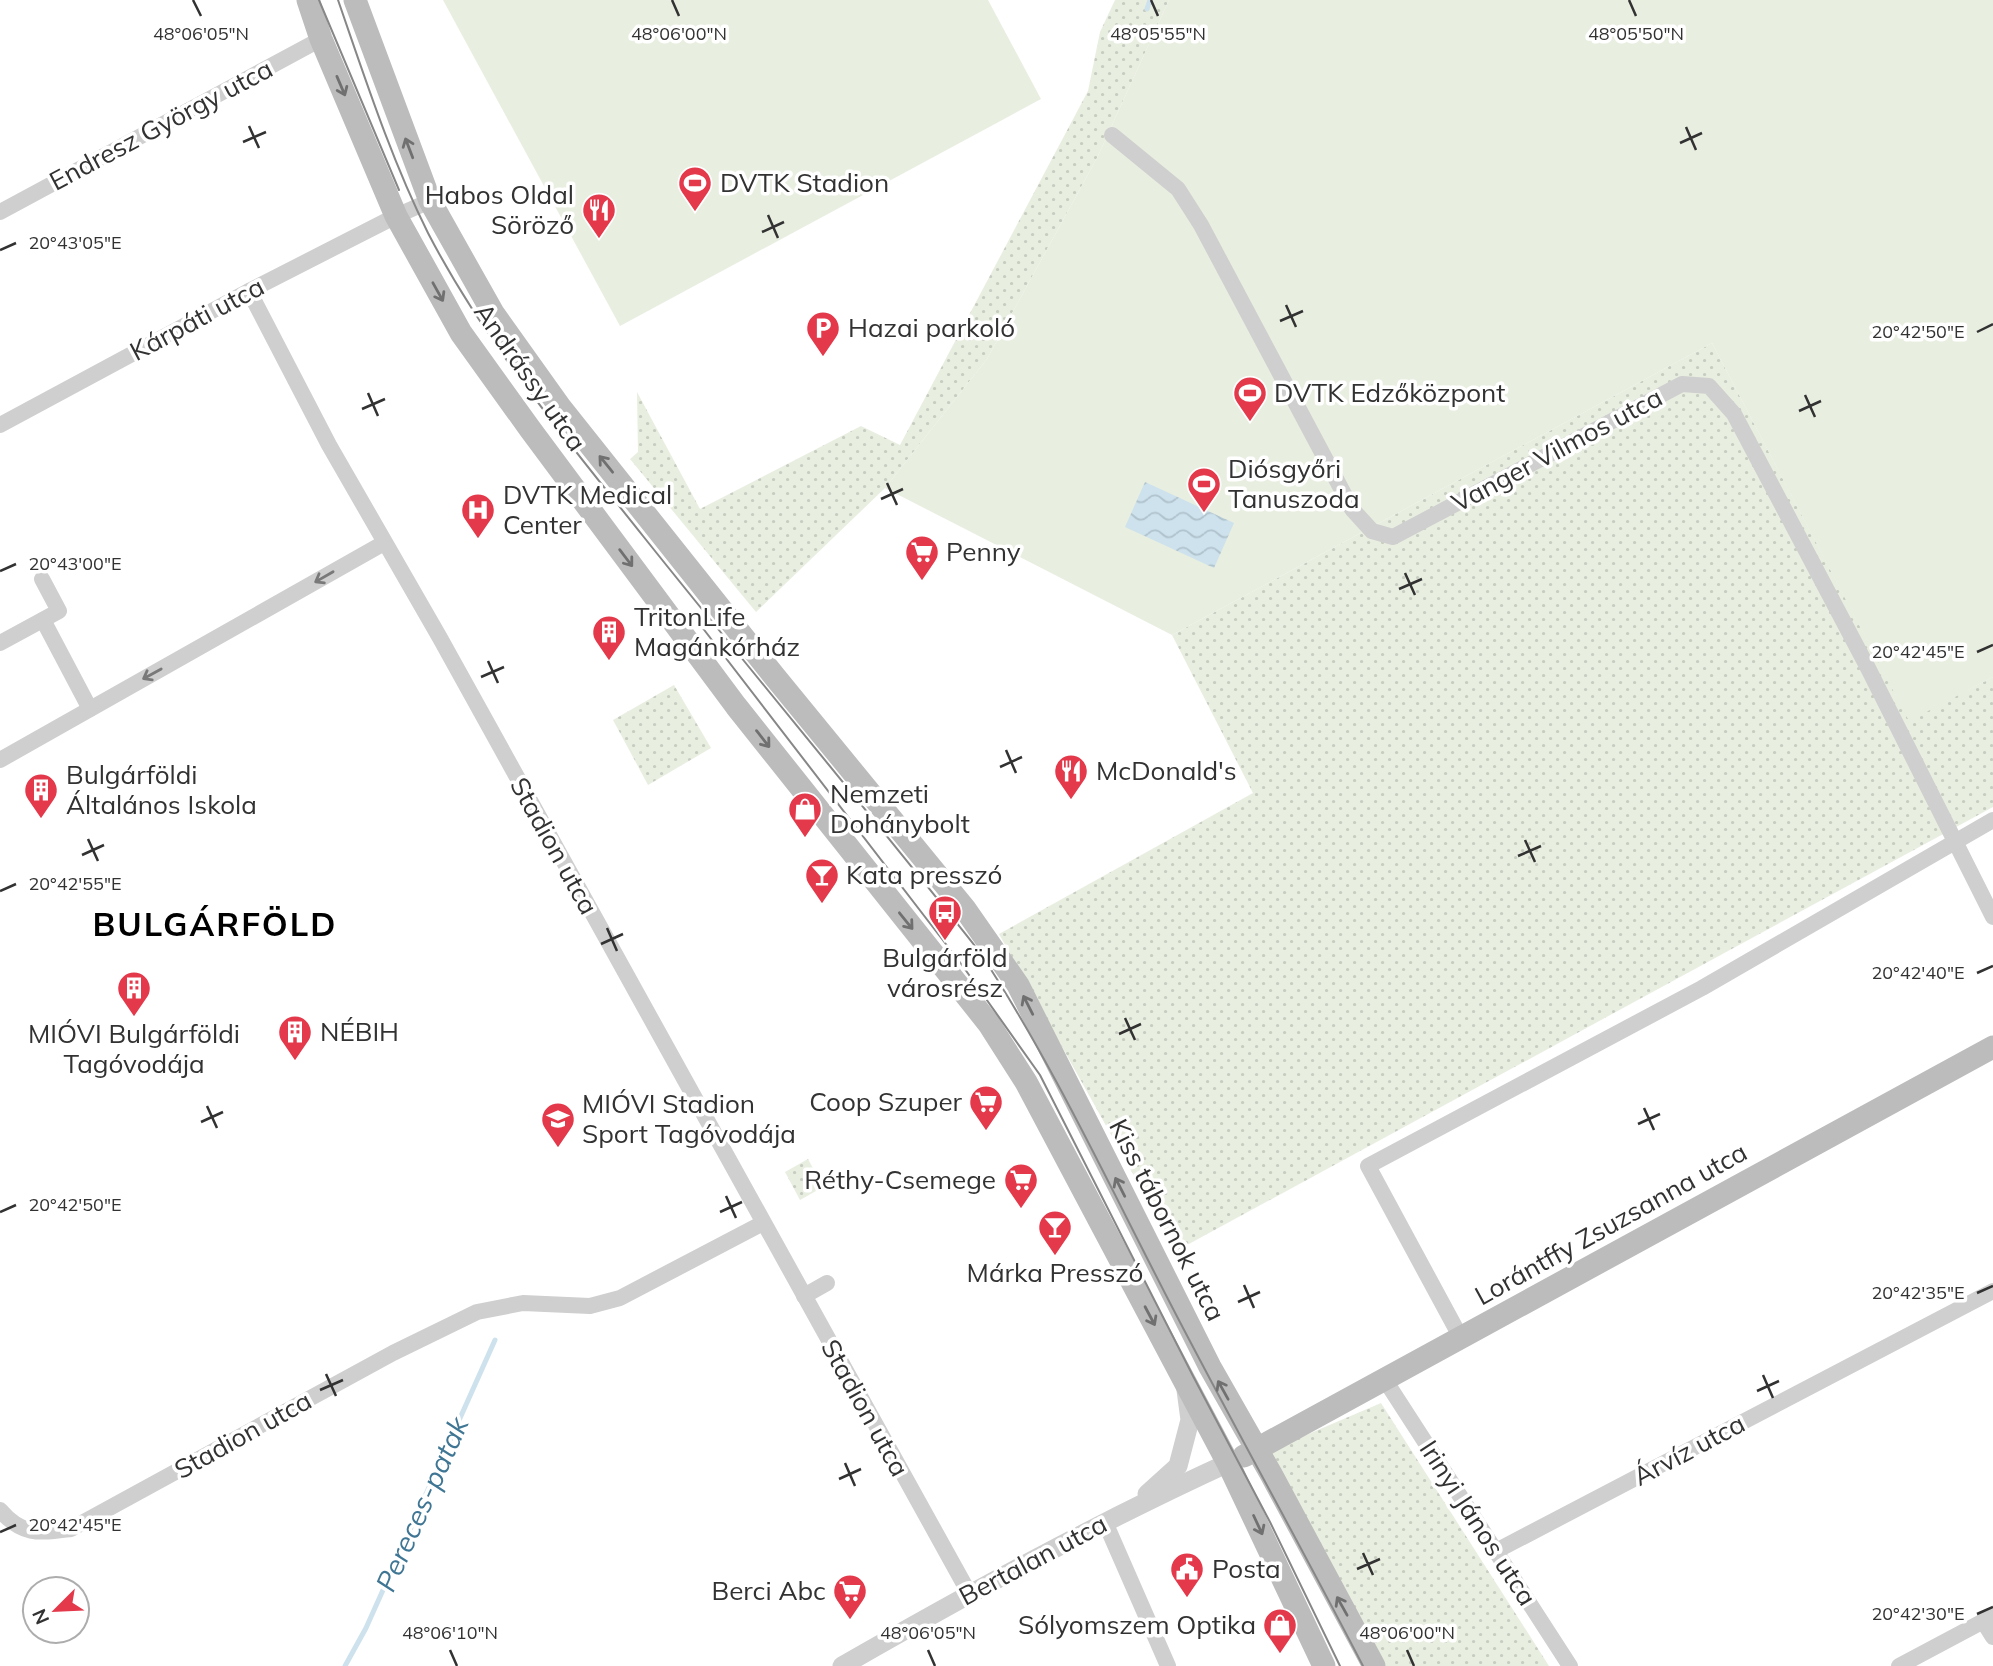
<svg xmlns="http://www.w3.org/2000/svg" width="1993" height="1666" font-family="Mulish,sans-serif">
<defs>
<pattern id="grass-dots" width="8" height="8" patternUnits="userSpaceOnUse" patternTransform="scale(1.75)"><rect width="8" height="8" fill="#e8eee0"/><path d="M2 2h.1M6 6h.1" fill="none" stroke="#c7cdc1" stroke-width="1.8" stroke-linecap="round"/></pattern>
<pattern id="water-waves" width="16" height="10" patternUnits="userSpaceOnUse" patternTransform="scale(1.75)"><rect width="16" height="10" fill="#cde2ed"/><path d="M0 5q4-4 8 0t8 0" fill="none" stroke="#b0c2cc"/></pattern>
</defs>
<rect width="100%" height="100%" fill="#fff"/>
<g fill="url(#grass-dots)">
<polygon points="1115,0 1169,0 1097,158 987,359 885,488 756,612 630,459 638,452 637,392 700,509 861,426 900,445 1088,91 1100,32"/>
<polygon points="1712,343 1909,720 1993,677 1993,807 1176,1251 999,934 1253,793 1172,635"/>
<polygon points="674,685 711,748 648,785 613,720"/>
<polygon points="808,1159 823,1187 800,1200 785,1172"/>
<polygon points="1381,1403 1549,1666 1380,1666 1269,1451"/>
</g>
<g fill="#e8eee0">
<polygon points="443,0 988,0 1041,99 620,326"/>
<polygon points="1169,0 1993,0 1993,677 1909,721 1712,343 1172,635 885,488 987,359 1097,158"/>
</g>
<polygon fill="url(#water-waves)" points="1145,482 1234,523 1214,568 1125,527"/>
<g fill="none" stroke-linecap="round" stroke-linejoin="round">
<g stroke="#cde2ed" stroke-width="5">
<polyline points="1147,9 1150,0"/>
<polyline points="345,1666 366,1628 495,1340"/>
</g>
<g stroke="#cfcfcf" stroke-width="16">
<polyline points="1112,135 1178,189 1201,225 1352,509 1372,531 1393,537 1682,384 1709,386 1734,414 1868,668 1993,917"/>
<polyline points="0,212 321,39"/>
<polyline points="249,291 329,445 440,638 969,1593"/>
<polyline points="0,425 249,291 396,216 430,201"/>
<polyline points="43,620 90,709"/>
<polyline points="0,643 59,611 42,579"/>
<polyline points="0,760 384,543"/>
<polyline points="804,1296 827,1283"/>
<polyline points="1461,1338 1368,1166 1702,988 1993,820"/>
<polyline points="1385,1380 1570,1666"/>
<path d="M 0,1510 C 22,1536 39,1533 71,1529 L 393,1353 L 477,1312 L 523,1303 L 590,1306 L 620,1298 L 763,1223"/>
<polyline points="1105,1522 1168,1666"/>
<polyline points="1496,1551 1993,1291"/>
<polyline points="1983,1621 1993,1637"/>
<polyline points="1899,1666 1993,1616"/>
</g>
<g stroke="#cfcfcf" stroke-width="19">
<polyline points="1147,1494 1178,1466 1190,1420 1186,1390"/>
<path d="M 842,1666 C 968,1594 1095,1524 1228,1463"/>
</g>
<g stroke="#bcbcbc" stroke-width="23">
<polyline points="308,0 321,39 396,216 461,333 530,429 736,706 989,1024 1026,1082 1228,1463 1324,1666"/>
<polyline points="355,0 430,201 493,313 560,407 775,677 965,909 1018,985 1210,1367 1271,1474 1374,1666"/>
<polyline points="1244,1456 1993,1047"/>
</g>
<g stroke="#878787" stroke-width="2">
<polyline points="319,0 399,190"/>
<path d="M 338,0 C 365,78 391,159 428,233 C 485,343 566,439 643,536 C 754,675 869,812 979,951 C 1052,1062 1108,1183 1169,1301 C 1232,1423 1300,1544 1363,1666"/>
<polyline points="695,618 962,965 1040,1075 1193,1376 1270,1522 1340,1666"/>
</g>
</g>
<defs><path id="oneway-shaft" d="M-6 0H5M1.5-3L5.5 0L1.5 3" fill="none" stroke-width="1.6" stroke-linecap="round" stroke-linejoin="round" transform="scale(1.75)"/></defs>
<g stroke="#707070">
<use href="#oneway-shaft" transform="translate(341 86) rotate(67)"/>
<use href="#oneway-shaft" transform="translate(409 148) rotate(-111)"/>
<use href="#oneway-shaft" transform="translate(438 292) rotate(61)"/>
<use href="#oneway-shaft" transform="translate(606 464) rotate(-129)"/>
<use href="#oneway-shaft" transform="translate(626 558) rotate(53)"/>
<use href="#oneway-shaft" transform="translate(763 739) rotate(52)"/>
<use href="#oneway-shaft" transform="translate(906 921) rotate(51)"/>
<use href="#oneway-shaft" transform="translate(1028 1005) rotate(-117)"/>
<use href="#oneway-shaft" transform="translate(1120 1187) rotate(-117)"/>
<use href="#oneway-shaft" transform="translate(1150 1316) rotate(62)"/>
<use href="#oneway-shaft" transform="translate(1223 1390) rotate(-119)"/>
<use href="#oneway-shaft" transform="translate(1258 1525) rotate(65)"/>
<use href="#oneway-shaft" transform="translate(1342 1606) rotate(-119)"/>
</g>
<g stroke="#797979">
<use href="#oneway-shaft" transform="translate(324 577) rotate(150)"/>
<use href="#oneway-shaft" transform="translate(152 674) rotate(151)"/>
</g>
<path fill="none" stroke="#323232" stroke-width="2.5" d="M 193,0 L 201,16M 672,0 L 679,16M 1151,0 L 1158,16M 1629,0 L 1636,16M 249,126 L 259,148M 1686,127 L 1696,150M 243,142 L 266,132M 1680,143 L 1702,133M 768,215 L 778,238M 762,232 L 784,222M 0,250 L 16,243M 1286,305 L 1296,327M 1280,321 L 1303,311M 1977,332 L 1993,324M 368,393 L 378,416M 1805,395 L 1815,417M 362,409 L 385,399M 1799,411 L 1821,401M 887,483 L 897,505M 881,499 L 903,489M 0,571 L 16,564M 1405,573 L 1415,595M 1399,589 L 1422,579M 1977,652 L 1993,645M 488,661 L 498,683M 481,677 L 504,667M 1006,750 L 1016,773M 1000,767 L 1022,757M 88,839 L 98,861M 1525,840 L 1535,862M 82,855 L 104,845M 1518,856 L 1541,846M 0,891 L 16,884M 607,928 L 617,951M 601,944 L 623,934M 1977,973 L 1993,966M 1125,1018 L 1135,1040M 1119,1034 L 1141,1024M 207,1106 L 217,1128M 1644,1108 L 1654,1130M 201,1122 L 223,1112M 1638,1124 L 1660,1114M 726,1196 L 736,1218M 0,1212 L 16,1205M 720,1212 L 742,1202M 1244,1285 L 1254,1308M 1977,1293 L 1993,1286M 1238,1302 L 1260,1292M 326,1374 L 336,1396M 1763,1375 L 1773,1398M 320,1390 L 343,1380M 1757,1391 L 1779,1381M 845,1463 L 855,1486M 839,1479 L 861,1469M 0,1532 L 16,1525M 1363,1553 L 1373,1575M 1357,1569 L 1380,1559M 1977,1614 L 1993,1607M 450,1650 L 457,1666M 928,1650 L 935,1666M 1407,1650 L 1414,1666"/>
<defs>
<g id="stadium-pin" transform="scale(1.75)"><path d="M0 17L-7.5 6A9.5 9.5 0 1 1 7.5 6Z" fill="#e4384b" stroke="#fff"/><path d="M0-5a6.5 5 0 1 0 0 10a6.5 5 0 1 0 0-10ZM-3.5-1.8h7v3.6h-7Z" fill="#fff"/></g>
<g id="restaurant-pin" transform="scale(1.75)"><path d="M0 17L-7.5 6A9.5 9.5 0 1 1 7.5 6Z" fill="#e4384b" stroke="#fff"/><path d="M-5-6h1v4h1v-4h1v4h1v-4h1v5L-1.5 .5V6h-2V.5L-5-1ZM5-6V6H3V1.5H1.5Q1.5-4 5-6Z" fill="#fff"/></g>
<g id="parking-pin" transform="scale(1.75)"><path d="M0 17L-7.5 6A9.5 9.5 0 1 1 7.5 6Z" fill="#e4384b" stroke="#fff"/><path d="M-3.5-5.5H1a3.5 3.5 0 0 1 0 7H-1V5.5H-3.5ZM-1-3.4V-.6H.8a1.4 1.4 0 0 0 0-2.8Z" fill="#fff"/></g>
<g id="hospital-pin" transform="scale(1.75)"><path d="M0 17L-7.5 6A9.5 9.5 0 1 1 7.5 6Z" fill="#e4384b" stroke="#fff"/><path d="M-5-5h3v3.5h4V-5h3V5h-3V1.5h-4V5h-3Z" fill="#fff"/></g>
<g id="supermarket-pin" transform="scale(1.75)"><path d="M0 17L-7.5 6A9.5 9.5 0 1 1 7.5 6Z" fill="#e4384b" stroke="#fff"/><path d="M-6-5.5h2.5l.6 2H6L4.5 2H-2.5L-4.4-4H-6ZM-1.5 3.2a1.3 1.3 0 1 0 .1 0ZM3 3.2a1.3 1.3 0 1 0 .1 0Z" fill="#fff"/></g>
<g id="building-pin" transform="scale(1.75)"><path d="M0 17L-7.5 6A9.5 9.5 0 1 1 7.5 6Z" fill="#e4384b" stroke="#fff"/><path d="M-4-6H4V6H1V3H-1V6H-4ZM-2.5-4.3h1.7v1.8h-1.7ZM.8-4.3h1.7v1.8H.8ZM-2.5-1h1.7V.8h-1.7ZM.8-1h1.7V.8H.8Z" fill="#fff"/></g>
<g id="shop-pin" transform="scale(1.75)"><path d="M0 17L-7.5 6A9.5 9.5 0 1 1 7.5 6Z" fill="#e4384b" stroke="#fff"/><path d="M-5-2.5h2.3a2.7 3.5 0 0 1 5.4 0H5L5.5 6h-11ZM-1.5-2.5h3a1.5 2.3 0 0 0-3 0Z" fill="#fff"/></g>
<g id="bar-pin" transform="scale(1.75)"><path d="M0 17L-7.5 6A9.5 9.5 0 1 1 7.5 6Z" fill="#e4384b" stroke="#fff"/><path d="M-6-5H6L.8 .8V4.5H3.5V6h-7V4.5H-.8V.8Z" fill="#fff"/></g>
<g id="bus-pin" transform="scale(1.75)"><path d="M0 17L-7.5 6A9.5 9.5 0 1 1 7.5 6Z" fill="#e4384b" stroke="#fff"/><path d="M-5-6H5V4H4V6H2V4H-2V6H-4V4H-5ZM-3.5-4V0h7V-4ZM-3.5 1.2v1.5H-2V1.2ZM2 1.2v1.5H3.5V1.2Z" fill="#fff"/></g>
<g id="school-pin" transform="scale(1.75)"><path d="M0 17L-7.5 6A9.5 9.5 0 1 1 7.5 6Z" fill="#e4384b" stroke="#fff"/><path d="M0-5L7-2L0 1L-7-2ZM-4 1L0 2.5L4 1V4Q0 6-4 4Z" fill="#fff"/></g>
<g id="civic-pin" transform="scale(1.75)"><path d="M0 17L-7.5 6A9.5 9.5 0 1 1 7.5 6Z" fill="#e4384b" stroke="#fff"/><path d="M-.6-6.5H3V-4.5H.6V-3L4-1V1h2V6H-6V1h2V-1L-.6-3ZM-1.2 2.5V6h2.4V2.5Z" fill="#fff"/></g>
</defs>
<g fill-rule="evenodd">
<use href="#stadium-pin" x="695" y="183"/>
<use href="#restaurant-pin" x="599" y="210"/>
<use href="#parking-pin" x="823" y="328"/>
<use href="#stadium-pin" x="1250" y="393"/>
<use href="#stadium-pin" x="1204" y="484"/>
<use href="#hospital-pin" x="478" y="510"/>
<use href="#supermarket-pin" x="922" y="552"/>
<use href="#building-pin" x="609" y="632"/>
<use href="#restaurant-pin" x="1071" y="771"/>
<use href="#building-pin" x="41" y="790"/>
<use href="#shop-pin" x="805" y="809"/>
<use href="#bar-pin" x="822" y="875"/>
<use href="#bus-pin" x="945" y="912"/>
<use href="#building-pin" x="134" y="988"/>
<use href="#building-pin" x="295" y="1032"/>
<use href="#supermarket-pin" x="986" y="1102"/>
<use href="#school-pin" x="558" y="1119"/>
<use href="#supermarket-pin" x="1021" y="1180"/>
<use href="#bar-pin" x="1055" y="1227"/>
<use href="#civic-pin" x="1187" y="1569"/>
<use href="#supermarket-pin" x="850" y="1591"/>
<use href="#shop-pin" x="1280" y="1625"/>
</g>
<g text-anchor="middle" stroke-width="7" stroke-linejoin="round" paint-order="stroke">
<g font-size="26" fill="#323232" stroke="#fff">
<text transform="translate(161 125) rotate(-28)" y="9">Endresz György utca</text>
<text transform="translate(197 319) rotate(-28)" y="9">Kárpáti utca</text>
<text transform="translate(530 377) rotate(55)" y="9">Andrássy utca</text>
<text transform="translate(1557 450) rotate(-28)" y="9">Vanger Vilmos utca</text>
<text transform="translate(554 846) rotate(61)" y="9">Stadion utca</text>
<text transform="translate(1167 1220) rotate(63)" y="9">Kiss tábornok utca</text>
<text transform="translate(1611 1224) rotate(-29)" y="9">Lorántffy Zsuzsanna utca</text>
<text transform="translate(865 1408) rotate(61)" y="9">Stadion utca</text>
<text transform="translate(243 1435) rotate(-29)" y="9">Stadion utca</text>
<text transform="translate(1689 1450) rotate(-28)" y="9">Árvíz utca</text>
<text transform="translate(1478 1523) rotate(57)" y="9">Irinyi János utca</text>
<text transform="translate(1033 1560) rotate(-28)" y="9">Bertalan utca</text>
</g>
<g font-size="26" fill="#323232" stroke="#fff" text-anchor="start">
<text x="720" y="192">DVTK Stadion</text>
<text x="574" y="204" text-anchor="end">Habos Oldal<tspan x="574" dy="30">Söröző</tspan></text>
<text x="848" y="337">Hazai parkoló</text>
<text x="1274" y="402">DVTK Edzőközpont</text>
<text x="1228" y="478">Diósgyőri<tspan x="1228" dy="30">Tanuszoda</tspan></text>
<text x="503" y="504">DVTK Medical<tspan x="503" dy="30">Center</tspan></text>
<text x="946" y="561">Penny</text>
<text x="634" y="626">TritonLife<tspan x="634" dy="30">Magánkórház</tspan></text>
<text x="1096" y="780">McDonald's</text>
<text x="66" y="784">Bulgárföldi<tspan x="66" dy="30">Általános Iskola</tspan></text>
<text x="830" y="803">Nemzeti<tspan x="830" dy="30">Dohánybolt</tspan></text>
<text x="846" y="884">Kata presszó</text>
<text x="945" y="967" text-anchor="middle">Bulgárföld<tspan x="945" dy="30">városrész</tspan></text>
<text x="320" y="1041">NÉBIH</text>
<text x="134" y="1043" text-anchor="middle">MIÓVI Bulgárföldi<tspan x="134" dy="30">Tagóvodája</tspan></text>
<text x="962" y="1111" text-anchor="end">Coop Szuper</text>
<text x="582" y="1113">MIÓVI Stadion<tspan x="582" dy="30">Sport Tagóvodája</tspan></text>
<text x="996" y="1189" text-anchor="end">Réthy-Csemege</text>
<text x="1055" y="1282" text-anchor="middle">Márka Presszó</text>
<text x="1212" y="1578">Posta</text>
<text x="826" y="1600" text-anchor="end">Berci Abc</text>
<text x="1256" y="1634" text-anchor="end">Sólyomszem Optika</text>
</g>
<g font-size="28" font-style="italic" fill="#3f7694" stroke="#fff">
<text transform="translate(422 1504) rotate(-66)" y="10">Pereces-patak</text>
</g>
<g font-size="33" font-weight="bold" letter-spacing="2" fill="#000" stroke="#fff">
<text x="215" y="936">BULGÁRFÖLD</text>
</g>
</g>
<g font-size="18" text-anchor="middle" fill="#323232" stroke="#fff" stroke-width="7" stroke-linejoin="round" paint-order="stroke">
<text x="679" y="40">48°06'00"N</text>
<text x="1158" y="40">48°05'55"N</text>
<text x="201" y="40">48°06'05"N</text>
<text x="1636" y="40">48°05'50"N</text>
<text x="75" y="249">20°43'05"E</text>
<text x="1918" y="338">20°42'50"E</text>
<text x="75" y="570">20°43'00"E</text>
<text x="1918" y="658">20°42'45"E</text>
<text x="75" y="890">20°42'55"E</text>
<text x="1918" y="979">20°42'40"E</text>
<text x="75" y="1211">20°42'50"E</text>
<text x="1918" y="1299">20°42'35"E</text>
<text x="75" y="1531">20°42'45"E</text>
<text x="1918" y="1620">20°42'30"E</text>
<text x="450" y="1639">48°06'10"N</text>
<text x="928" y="1639">48°06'05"N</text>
<text x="1407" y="1639">48°06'00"N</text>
</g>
<g transform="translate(56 1610) rotate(246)"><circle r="33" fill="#ffffff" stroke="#adadad" stroke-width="2"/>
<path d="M0-5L12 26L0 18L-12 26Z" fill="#e4384b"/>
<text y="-10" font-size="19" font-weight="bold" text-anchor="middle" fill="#323232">N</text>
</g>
</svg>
